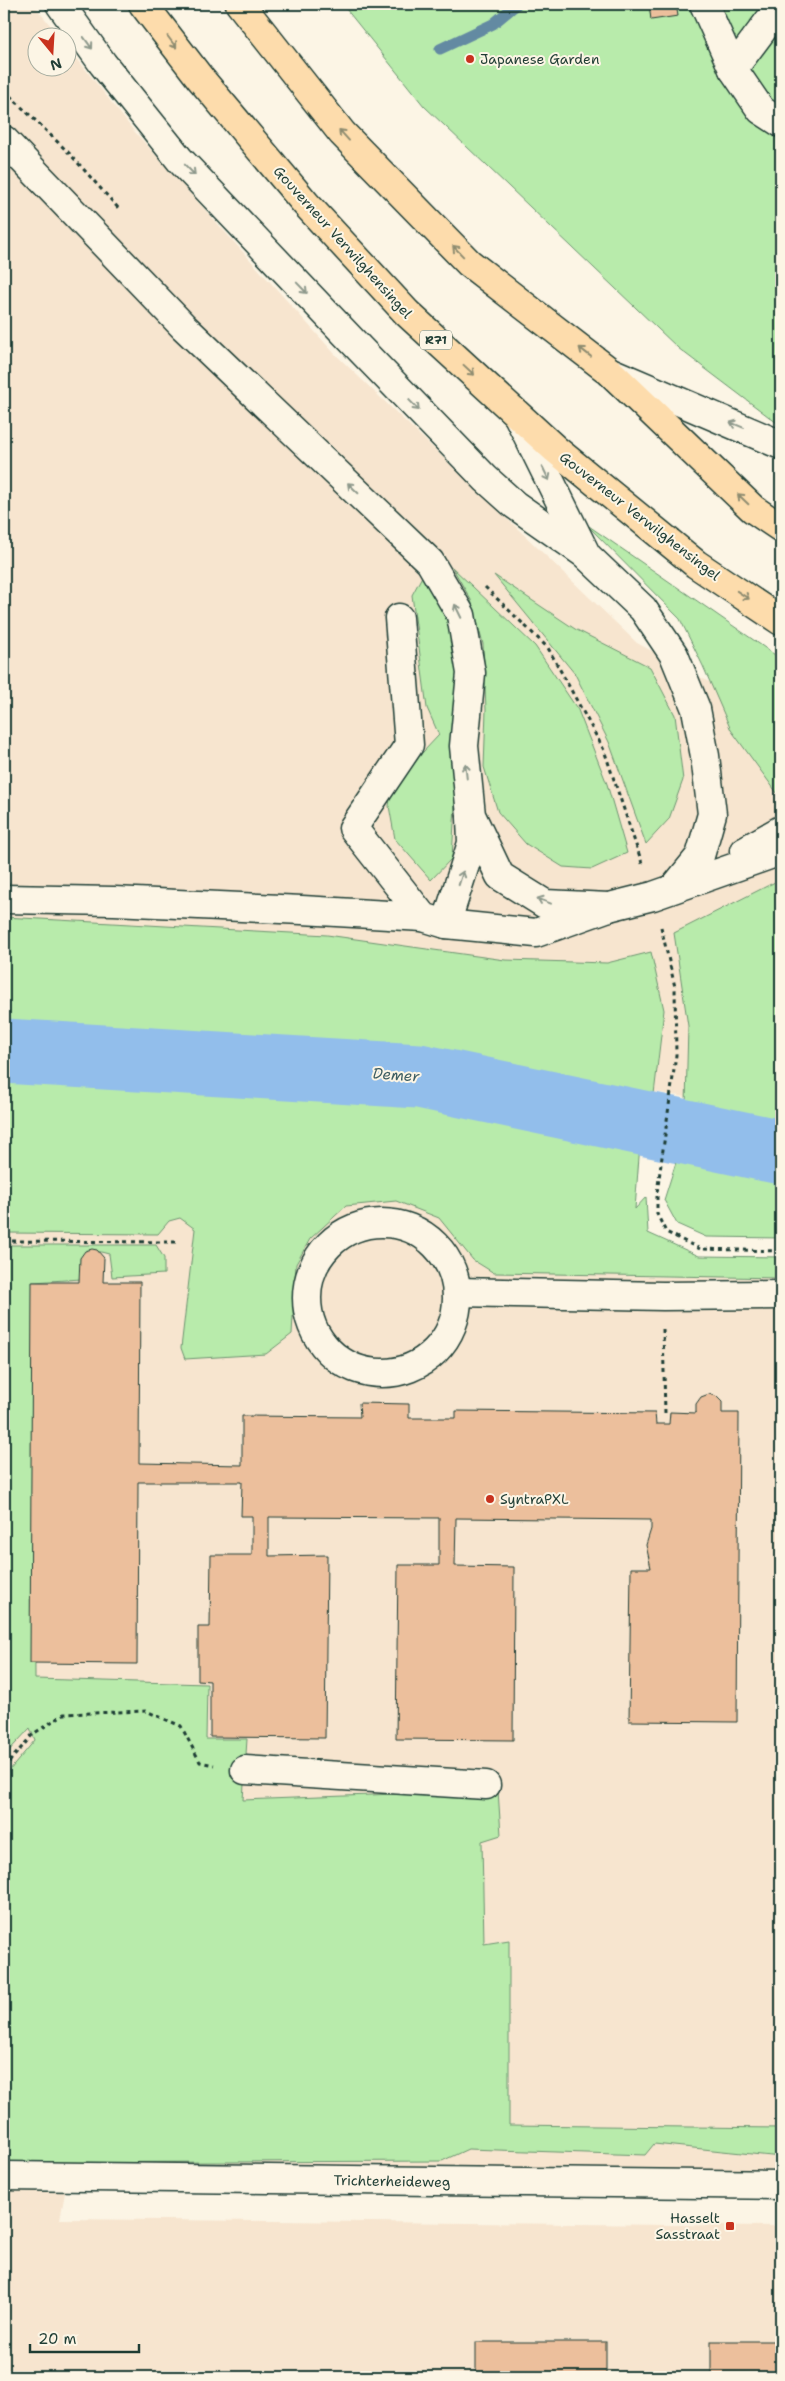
<svg xmlns="http://www.w3.org/2000/svg" width="785" height="2381" font-family="'Shantell Sans',sans-serif">
<rect width="100%" height="100%" fill="#fcf5e5"/>
<filter id="ink" filterUnits="userSpaceOnUse"><feTurbulence type="fractalNoise" baseFrequency=".02" numOctaves="2"/><feDisplacementMap in="SourceGraphic" scale="10" xChannelSelector="R" yChannelSelector="G"/><feConvolveMatrix kernelMatrix="1 2 1 2 8 2 1 2 1" color-interpolation-filters="sRGB"/></filter>
<g filter="url(#ink)">
<g fill="#f7e5cf">
<polygon points="4,4 33,4 60,37 38,38 38,68 68,68 68,47 134,131 334,353 637,643 781,721 781,1112 515,1070 4,1029"/>
<polygon points="4,1111 418,1125 625,1276 781,1278 781,2172 70,2167 60,2219 781,2226 781,2377 4,2377"/>
</g>
<g fill="#b8ebab" stroke="#6c9470">
<polygon points="342,4 781,4 781,426 678,348 424,106"/>
<polygon points="586,524 781,659 781,793 777,793 731,730 703,666 680,619"/>
<polygon points="452,567 535,646 578,710 607,784 627,853 592,869 563,867 526,844 498,812 484,767 486,710 483,644 471,600"/>
<polygon points="426,569 455,620 462,681 452,858 431,880 395,839 389,806 392,785 439,735 427,708 412,595"/>
<polygon points="494,575 575,629 650,667 675,715 683,780 669,819 646,844 609,742 575,674"/>
<polygon points="781,879 781,1122 686,1104 688,1026 674,933"/>
<polygon points="4,917 327,935 505,960 607,963 651,952 664,1010 654,1094 423,1054 4,1028"/>
<polygon points="16,1075 426,1104 640,1144 635,1209 646,1197 648,1233 699,1256 781,1257 781,1278 494,1273 473,1260 439,1218 396,1201 346,1206 310,1239 296,1264 292,1334 266,1354 185,1359 181,1348 195,1229 180,1218 169,1221 158,1234 4,1233 4,1076"/>
<polygon points="678,1156 781,1178 781,1238 706,1237 677,1224 664,1200"/>
<polygon points="4,1245 156,1245 164,1258 164,1274 112,1277 109,1254 97,1251 82,1279 33,1282 35,1679 207,1684 206,1739 247,1739 243,1800 498,1790 501,1835 482,1841 484,1944 509,1940 509,2125 781,2128 781,2157 654,2144 645,2155 468,2149 442,2161 4,2163 4,1777 35,1740 30,1728 4,1756"/>
</g>
<g fill="none" stroke-linecap="round" stroke-linejoin="round">
<polyline stroke="#648aa2" stroke-width="11" points="440,49 493,24 517,4"/>
<polyline stroke="#92beeb" stroke-width="65" points="4,1051 419,1076 781,1152"/>
</g>
<g fill="#ecbf9c" stroke="#1f3d34">
<polygon points="649,4 676,4 678,16 651,20"/>
<polygon points="92,1249 97,1250 104,1258 103,1282 140,1282 139,1463 242,1465 242,1416 360,1417 359,1403 409,1404 409,1418 456,1418 456,1411 655,1413 656,1424 669,1424 670,1412 696,1413 696,1404 701,1397 709,1394 716,1396 722,1402 722,1413 739,1413 737,1722 629,1721 631,1568 651,1568 646,1545 651,1529 651,1520 456,1518 455,1566 514,1567 513,1740 396,1739 398,1565 439,1565 439,1518 269,1517 269,1556 327,1555 325,1738 210,1737 210,1681 198,1680 198,1627 210,1627 211,1555 252,1555 252,1516 241,1516 242,1482 138,1482 137,1664 30,1663 32,1282 79,1282 80,1258 85,1251"/>
<rect x="711" y="2341" width="70" height="36"/>
<rect x="476" y="2342" width="130" height="35"/>
</g>
<g fill="none" stroke-linecap="round" stroke-linejoin="round">
<g stroke="#1f3d34" stroke-width="31">
<g id="minor">
<polyline points="60,4 103,64 180,160 360,349 486,479 515,505 585,554 643,609 674,655 696,709 705,756 712,814 700,856 674,888"/>
<polyline points="704,4 733,69 761,110 781,123"/>
<polyline points="733,69 781,5"/>
<polyline points="4,140 184,327 430,562 461,615 471,673 464,746 471,815 500,876 545,904 609,907"/>
<polyline points="613,373 781,445"/>
<polyline points="518,416 585,552"/>
<polyline points="399,618 409,745 353,828 423,917"/>
<polyline points="744,851 781,830"/>
<polyline points="4,899 114,901 302,910 423,917 446,924 536,933 609,907 653,896 781,851"/>
<polyline points="446,924 472,843 471,817"/>
<circle cx="382" cy="1298" r="75"/>
<polyline points="458,1292 663,1296 781,1295"/>
<polyline points="245,1770 486,1785"/>
<polyline points="4,2176 781,2185"/>
</g>
</g>
<g stroke="#1f3d34" stroke-width="31">
<g id="highway">
<polyline points="143,4 200,78 306,204 407,313 555,449 696,564 781,621"/>
<polyline points="240,4 342,133 469,263 609,371 753,509 781,528"/>
</g>
</g>
<g stroke="#1f3d34" stroke-width="3" stroke-dasharray="4 4" stroke-linecap="butt">
<polyline points="4,90 70,154 119,209"/>
<polyline points="485,587 548,648 604,750 643,866"/>
<polyline points="661,927 675,987 676,1055 657,1193 657,1214 666,1232 700,1249 781,1251"/>
<polyline points="4,1241 177,1242"/>
<polyline points="663,1329 665,1414"/>
<polyline points="4,1768 33,1734 64,1714 146,1711 181,1726 200,1762 214,1765"/>
</g>
<use href="#minor" stroke="#fcf5e5" stroke-width="28"/>
<use href="#highway" stroke="#fddcac" stroke-width="28"/>
</g>
<defs><path id="oneway-shaft" d="M-6 0H5M1.5-3L5.5 0L1.5 3" fill="none" stroke-width="1.6" stroke-linecap="round" stroke-linejoin="round" transform="scale(1.25)"/></defs>
<g stroke="#8e8c70">
<use href="#oneway-shaft" transform="translate(172 42) rotate(53)"/>
<use href="#oneway-shaft" transform="translate(344 135) rotate(-132)"/>
<use href="#oneway-shaft" transform="translate(458 251) rotate(-134)"/>
<use href="#oneway-shaft" transform="translate(585 352) rotate(-142)"/>
<use href="#oneway-shaft" transform="translate(469 370) rotate(43)"/>
<use href="#oneway-shaft" transform="translate(743 499) rotate(-136)"/>
<use href="#oneway-shaft" transform="translate(743 595) rotate(34)"/>
</g>
<g stroke="#8e998c">
<use href="#oneway-shaft" transform="translate(88 43) rotate(54)"/>
<use href="#oneway-shaft" transform="translate(190 170) rotate(46)"/>
<use href="#oneway-shaft" transform="translate(302 288) rotate(46)"/>
<use href="#oneway-shaft" transform="translate(414 405) rotate(46)"/>
<use href="#oneway-shaft" transform="translate(737 425) rotate(-158)"/>
<use href="#oneway-shaft" transform="translate(546 474) rotate(64)"/>
<use href="#oneway-shaft" transform="translate(353 488) rotate(-136)"/>
<use href="#oneway-shaft" transform="translate(458 611) rotate(-116)"/>
<use href="#oneway-shaft" transform="translate(466 771) rotate(-96)"/>
<use href="#oneway-shaft" transform="translate(461 878) rotate(-72)"/>
<use href="#oneway-shaft" transform="translate(544 901) rotate(-159)"/>
</g>
</g>
<g fill="#c8321e" stroke="#fcf5e5" stroke-width="2">
<circle cx="470" cy="59" r="5"/>
<circle cx="490" cy="1499" r="5"/>
<rect x="725" y="2221" width="10" height="10" rx="2.5"/>
</g>
<g text-anchor="middle" stroke-width="4" stroke-linejoin="round" paint-order="stroke">
<rect fill="#fcf5e5" stroke="#617469" stroke-width="1" x="420" y="330.5" width="32" height="19" rx="4"/>
<g font-size="12" font-weight="bold" fill="#1f3d34">
<text x="436" y="344">R71</text>
</g>
<g font-size="14" fill="#1f3d34" stroke="#fcf5e5" text-anchor="start">
<text x="480" y="64">Japanese Garden</text>
<text x="500" y="1504">SyntraPXL</text>
<text x="720" y="2223" text-anchor="end">Hasselt<tspan x="720" dy="16">Sasstraat</tspan></text>
</g>
<g font-size="14" fill="#1f3d34" stroke="#fcf5e5">
<text transform="translate(343 242) rotate(48)" y="5">Gouverneur Verwilghensingel</text>
<text transform="translate(640 516) rotate(38)" y="5">Gouverneur Verwilghensingel</text>
<text transform="translate(392 2181) rotate(1)" y="5">Trichterheideweg</text>
</g>
<g font-size="15" font-style="italic" fill="#3c5d62" stroke="#fcf5e5">
<text transform="translate(396 1075) rotate(4)" y="5">Demer</text>
</g>
</g>
<rect width="785" height="2381" fill="none" stroke="#fcf5e5" stroke-width="20"/>
<rect x="10" y="10" width="765" height="2361" fill="none" stroke="#1f3d34" stroke-width="2" filter="url(#ink)"/>
<g transform="translate(52 52) rotate(162)"><circle r="24" fill="#fcf5e5" stroke="#a4ab9e"/>
<path d="M0-4L9 19L0 12L-9 19Z" fill="#c8321e"/>
<text y="-8" font-size="14" font-weight="bold" text-anchor="middle" fill="#1f3d34">N</text>
</g>
<path d="M30 2344v8h109v-8" fill="none" stroke="#1f3d34" stroke-width="2.5"/>
<text x="38" y="2344" font-size="15" fill="#1f3d34" stroke="#fcf5e5" stroke-width="4" paint-order="stroke">20 m</text>
</svg>
